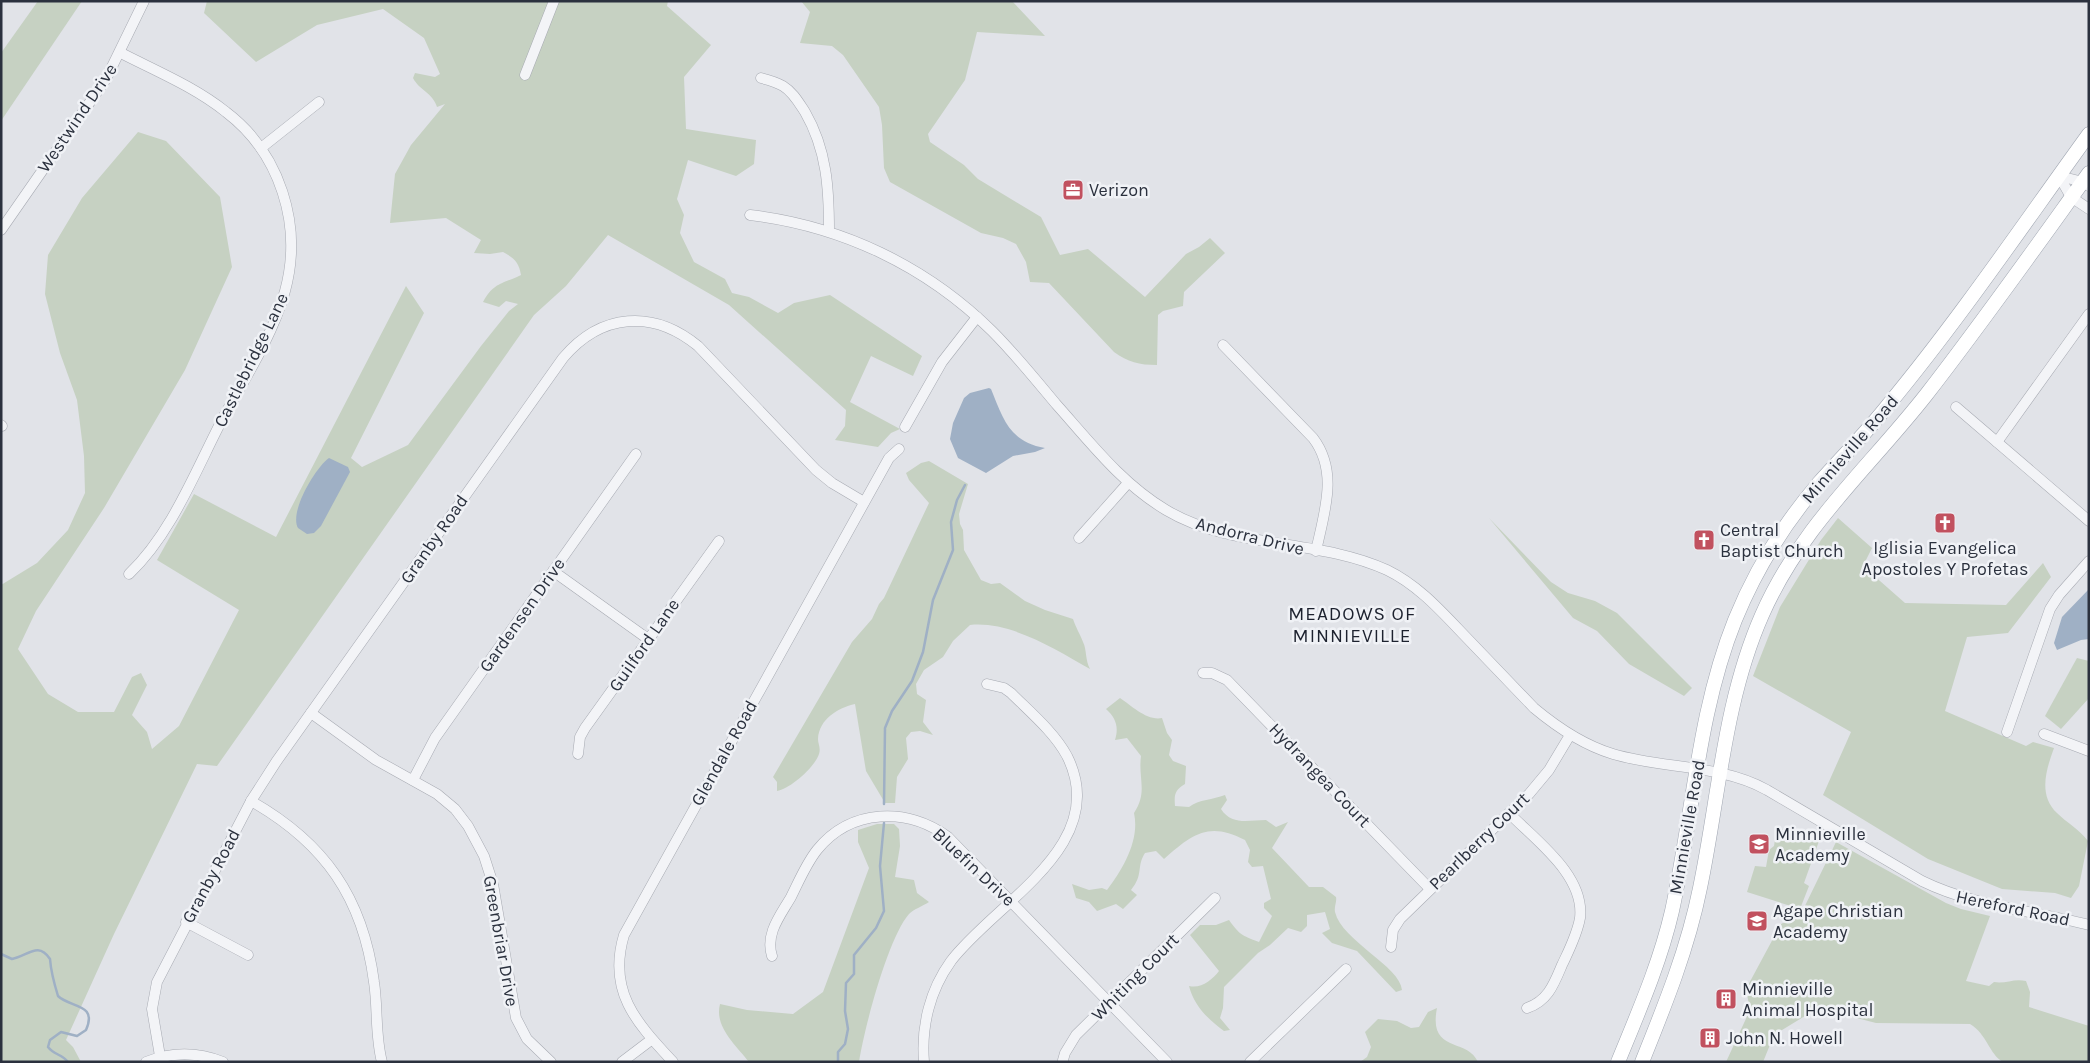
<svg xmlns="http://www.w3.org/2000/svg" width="2090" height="1063" font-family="Karla,sans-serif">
<rect width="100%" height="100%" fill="#e1e3e8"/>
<g fill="#c6d1c2">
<polygon points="38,1 82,1 1,121 1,53"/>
<path d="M 207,1 L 668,1 L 667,6 L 711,45 L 684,77 L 686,129 L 756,140 L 754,164 L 736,176 L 688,160 L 677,199 L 684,215 L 680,233 L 694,262 L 725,279 L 732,293 L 749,297 L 778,313 L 794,303 L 830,295 L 922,356 L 913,376 L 871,356 L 850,402 L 900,429 L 891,433 L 878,447 L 835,440 L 845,426 L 846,410 L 729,305 L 608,235 L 566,286 L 534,315 L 217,766 L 197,764 L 114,934 L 66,1040 L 73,1047 L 81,1062 L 1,1062 L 1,585 L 37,563 L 68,530 L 85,493 L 84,456 L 77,400 L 60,353 L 45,294 L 48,255 L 82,198 L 138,132 L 166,141 L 220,197 L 232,267 L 185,370 L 104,508 L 36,611 L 18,649 L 48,694 L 78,712 L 114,712 L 132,677 L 141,673 L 147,685 L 132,715 L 147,732 L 152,749 L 179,726 L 239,610 L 157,560 L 194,494 L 276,537 L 406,286 L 424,313 L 351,458 L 362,467 L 408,445 L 481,346 L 509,311 L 518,304 L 506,301 L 499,307 L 483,302 C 494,282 503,284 521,275 C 519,262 514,258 503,252 L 490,254 L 474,253 L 481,240 L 446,218 L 390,223 L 395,174 L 411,145 L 445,104 L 437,107 C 433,93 419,90 413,78 L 415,73 L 435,77 L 440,74 L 424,38 L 383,9 L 317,25 L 256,62 L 204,13 Z"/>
<path d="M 801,1 L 1012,1 L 1045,36 L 977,32 L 965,80 L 928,134 L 930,142 L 964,165 L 978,179 L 1041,217 L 1060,255 L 1088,249 L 1145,297 L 1186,254 L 1199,247 L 1210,238 L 1225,253 L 1184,292 L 1183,306 L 1163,311 L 1158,315 L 1157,365 C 1139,365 1128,362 1114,352 L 1049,283 L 1030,282 L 1026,262 L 1016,244 L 1003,238 L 981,233 L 890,182 L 884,168 L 882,125 L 879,107 L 843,55 L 832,46 L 800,43 L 810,12 Z"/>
<path d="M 929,461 L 968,484 L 959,514 L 960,524 L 963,530 L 964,550 L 981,580 L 991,584 L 1000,583 L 1025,601 L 1045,610 L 1073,619 C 1076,628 1080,634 1083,642 C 1087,650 1085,660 1090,669 C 1055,649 1011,621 970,625 L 953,641 L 943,657 L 924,670 L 916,684 L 917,694 L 926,700 L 923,722 L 933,735 L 920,731 L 911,732 L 906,738 L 908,759 L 897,777 L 895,803 L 885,803 L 866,771 L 855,704 C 838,708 819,719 818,739 C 818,744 821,748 819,754 C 815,767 790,789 777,791 L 777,782 L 773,777 L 852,642 L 872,619 L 879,604 L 884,598 L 929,503 L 909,480 L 906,473 L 921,463 Z"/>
<polygon points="1489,518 1551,582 1568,593 1595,601 1617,613 1692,688 1684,696 1629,664 1597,631 1573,618"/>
<path d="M 1838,518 L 1872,548 L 1863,566 L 1905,603 L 2006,605 L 2043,563 L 2051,577 L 2008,633 L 1967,637 L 1945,711 L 2026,746 L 2033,742 L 2054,748 C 2046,770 2038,795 2057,813 C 2067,823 2079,829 2088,841 L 2079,886 L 2071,898 L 2055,893 L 2002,889 L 1928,859 L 1823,795 L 1851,732 L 1753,676 L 1780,607 L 1821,540 Z"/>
<polygon points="2077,658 2089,661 2089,698 2061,729 2045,716"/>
<path d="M 1120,698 C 1132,706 1147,721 1162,718 L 1167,733 L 1172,740 L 1169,755 L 1173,761 L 1186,766 L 1185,784 C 1175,790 1174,794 1175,806 L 1189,807 C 1199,799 1213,800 1225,795 L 1227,800 L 1221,809 C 1232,826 1249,820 1266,820 L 1276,827 L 1288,822 L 1272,848 L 1309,887 L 1323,887 L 1336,897 C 1337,902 1334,906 1335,912 C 1342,941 1400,966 1402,990 L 1396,992 L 1357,951 L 1332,943 L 1322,933 L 1330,929 L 1325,912 L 1307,915 L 1307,926 L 1301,932 L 1288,928 L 1270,945 L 1258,953 L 1224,987 L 1223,1008 L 1220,1018 L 1230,1030 L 1224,1031 C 1208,1019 1194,1006 1189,986 C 1201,989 1212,980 1219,971 L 1190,935 L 1200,925 L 1216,925 L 1229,920 C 1240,935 1241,935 1259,942 L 1272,916 L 1264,908 L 1264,903 L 1271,899 L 1263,866 L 1252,867 L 1248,862 L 1250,850 L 1245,840 C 1209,821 1192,834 1164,859 L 1156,851 L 1145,853 C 1136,867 1144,874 1131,890 L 1137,895 L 1123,909 L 1116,904 L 1097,911 L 1089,902 L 1076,898 L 1072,884 L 1089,890 L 1102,888 L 1107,890 C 1123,869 1140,840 1134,813 C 1148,792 1138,779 1141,756 L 1127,738 L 1115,740 C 1119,727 1116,718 1106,709 Z"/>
<path d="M 877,824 L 894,824 L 899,829 L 900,846 L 895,877 L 914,880 L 917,893 L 929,902 C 923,906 914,909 909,914 C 888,938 864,1029 859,1062 L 749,1062 C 736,1045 714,1027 720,1004 L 747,1010 L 793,1014 L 823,992 L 869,868 L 858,842 L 858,830 Z"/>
<polygon points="1777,827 1802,839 1805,833 1819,841 1804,883 1809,886 1800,909 1747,892 1755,866 1766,867 1769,850 1774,846"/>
<path d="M 1836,842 L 1946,903 L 1961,909 L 1990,916 L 1966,981 L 1989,986 L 1994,982 C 2006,984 2014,978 2026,981 L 2030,992 L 2029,1007 L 2089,1026 L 2089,1062 L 2003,1062 C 1989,1054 1987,1034 1970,1024 L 1876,1023 L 1818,1008 L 1774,1035 L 1763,1062 L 1726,1062 L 1750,1010 L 1746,989 L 1781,924 L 1801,914 Z"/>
<path d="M 1437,1008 C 1428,1054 1467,1037 1478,1062 L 1360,1062 L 1367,1057 L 1371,1047 L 1365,1032 L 1378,1019 L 1397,1021 L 1411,1028 L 1419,1027 L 1428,1012 Z"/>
</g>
<g fill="#9fb0c5">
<path d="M 989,388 L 991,389 C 1003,418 1009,442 1045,448 L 1035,452 L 1013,456 L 986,473 L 958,458 L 950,439 L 953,423 L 964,398 L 970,393 Z"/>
<path d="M 329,458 L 348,467 L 350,472 L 321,526 L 314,533 L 307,534 L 298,528 C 289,512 315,468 329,458 Z"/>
<polygon points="2089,589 2089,639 2081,640 2057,650 2054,643 2062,617"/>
</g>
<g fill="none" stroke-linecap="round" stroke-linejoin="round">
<g stroke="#9fb0c5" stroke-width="2.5">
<polyline points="884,804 885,728 892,711 912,681 923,652 933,600 953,550 951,522 957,500 965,485"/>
<path d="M 1,954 L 12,959 C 28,956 38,941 50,959 C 51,973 54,983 58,996 C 70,1008 98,1003 86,1030 L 77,1036 L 61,1032 L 50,1040 L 48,1047 C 54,1055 62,1054 68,1062"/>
<polyline points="838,1062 838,1052 845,1044 848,1029 845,1011 846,983 854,974 854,955 876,928 884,911 880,866 884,823"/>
</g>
<g stroke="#a7aab2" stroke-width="11">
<g id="minor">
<path d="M 121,53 C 156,71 195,87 226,112 C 280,153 303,225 285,291 C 273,335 246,377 224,416 C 196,469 173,532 129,574"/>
<polyline points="525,75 554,1"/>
<path d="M 761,78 C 769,80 776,82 783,86 C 793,92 799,103 805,112 C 827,150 829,189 829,231"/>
<polyline points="261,148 319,102"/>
<polyline points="2059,176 2071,197 2089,209"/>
<polyline points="2059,176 2083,182 2089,186"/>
<path d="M 750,215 C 842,226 926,266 992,331 C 1015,354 1035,379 1056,404 C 1090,442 1121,483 1166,510 C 1233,550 1318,538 1387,570 C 1418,585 1441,611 1464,635 C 1487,659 1511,684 1534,708 C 1558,728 1583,745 1613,754 C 1663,769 1720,764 1767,790 L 1922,881 C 1975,907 2032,910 2089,925"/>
<polyline points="1,230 106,79 144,1"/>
<path d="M 1223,345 L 1313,438 C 1339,472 1324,513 1316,551"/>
<polyline points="1956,407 2089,521"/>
<polyline points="1,425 2,426"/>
<polyline points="905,427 942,362 977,317"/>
<polyline points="1997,442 2089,314"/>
<polyline points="1079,538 1128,483"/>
<polyline points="553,571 648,639"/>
<polyline points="1203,673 1212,673 1227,680 1430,889"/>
<polyline points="311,713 376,760 437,794 455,809 468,826 484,856 493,884 516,1018 527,1039 551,1062"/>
<polyline points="2007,732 2050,609 2059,595 2089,561"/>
<polyline points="2044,734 2089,751"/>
<polyline points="578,754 580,737 585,728 719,541"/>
<polyline points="413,780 435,738 636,454"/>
<path d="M 251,801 C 325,843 363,898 374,982 C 378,1008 375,1036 382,1062"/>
<path d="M 1509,813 C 1535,840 1585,875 1580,918 C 1577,935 1569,950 1562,965 C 1554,984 1548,1001 1527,1008"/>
<polyline points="186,922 248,955"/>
<polyline points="1391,947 1393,930 1400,919 1529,794 1549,770 1570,735"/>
<path d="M 772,956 C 765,934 780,916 791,897 C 799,881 806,864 817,850 C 851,808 908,807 948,837 L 1167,1062"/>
<polyline points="1063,1060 1065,1053 1076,1035 1215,898"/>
<path d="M 146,1062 C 171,1052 198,1052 223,1062"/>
<path d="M 161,1062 L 152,1009 L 157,982 L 251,801 L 276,762 L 563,358 C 601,313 653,309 698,346 L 816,470 L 832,483 L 864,502"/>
<polyline points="622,1062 651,1040"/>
<path d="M 673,1062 C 637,1023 607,992 624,935 L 889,458 L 899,449"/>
<path d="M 924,1062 C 921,1026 930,990 951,961 C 996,902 1112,845 1067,756 C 1054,732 1030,712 1011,693 L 1004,688 L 987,684"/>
<polyline points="1250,1062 1346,969"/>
</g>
</g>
<g stroke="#a1a7b2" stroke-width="15">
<g id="major">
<path d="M 1618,1062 C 1638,1013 1660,963 1672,911 C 1693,815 1698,712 1735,620 C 1755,571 1784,524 1818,484 C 1842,457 1867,432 1889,404 C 1960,318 2023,225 2089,134"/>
<path d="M 1642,1062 C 1665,1005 1688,948 1700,888 C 1719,797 1724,701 1762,615 C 1801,526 1867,470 1926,395 C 1982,323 2035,248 2089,173"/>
</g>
</g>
<use href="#minor" stroke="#f3f4f7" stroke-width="10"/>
<use href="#major" stroke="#fff" stroke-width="14"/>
</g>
<defs>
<g id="office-square" transform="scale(1.125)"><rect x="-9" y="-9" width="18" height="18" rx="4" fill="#c1515f" stroke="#f0f2f6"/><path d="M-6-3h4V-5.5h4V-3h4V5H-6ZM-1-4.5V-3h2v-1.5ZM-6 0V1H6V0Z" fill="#fff"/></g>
<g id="church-square" transform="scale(1.125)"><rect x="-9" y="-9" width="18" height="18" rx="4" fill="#c1515f" stroke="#f0f2f6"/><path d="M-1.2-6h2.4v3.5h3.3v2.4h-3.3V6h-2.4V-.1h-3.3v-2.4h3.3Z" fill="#fff"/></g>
<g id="school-square" transform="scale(1.125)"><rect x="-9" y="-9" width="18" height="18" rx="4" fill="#c1515f" stroke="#f0f2f6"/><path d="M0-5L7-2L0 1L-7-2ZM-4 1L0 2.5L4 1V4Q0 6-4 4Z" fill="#fff"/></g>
<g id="building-square" transform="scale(1.125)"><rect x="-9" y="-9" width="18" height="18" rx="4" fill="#c1515f" stroke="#f0f2f6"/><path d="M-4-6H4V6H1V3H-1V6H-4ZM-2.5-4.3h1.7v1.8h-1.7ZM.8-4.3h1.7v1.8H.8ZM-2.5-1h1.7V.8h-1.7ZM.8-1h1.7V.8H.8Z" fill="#fff"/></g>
</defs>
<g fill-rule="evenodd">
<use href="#office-square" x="1073" y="190"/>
<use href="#church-square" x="1945" y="523"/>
<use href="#church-square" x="1704" y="540"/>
<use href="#school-square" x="1759" y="844"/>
<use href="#school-square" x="1757" y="921"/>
<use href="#building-square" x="1726" y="999"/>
<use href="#building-square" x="1710" y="1038"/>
</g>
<g text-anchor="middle" stroke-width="5" stroke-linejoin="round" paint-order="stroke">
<g font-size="18" fill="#2b313e" stroke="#f0f2f6">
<text transform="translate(77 118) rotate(-56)" y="6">Westwind Drive</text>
<text transform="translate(251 360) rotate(-64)" y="6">Castlebridge Lane</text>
<text transform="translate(1850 449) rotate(-49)" y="6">Minnieville Road</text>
<text transform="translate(1250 536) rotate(14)" y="6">Andorra Drive</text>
<text transform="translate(434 539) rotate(-55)" y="6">Granby Road</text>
<text transform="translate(522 615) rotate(-55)" y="6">Gardensen Drive</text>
<text transform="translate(644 645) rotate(-55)" y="6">Guilford Lane</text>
<text transform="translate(724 753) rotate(-61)" y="6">Glendale Road</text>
<text transform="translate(1320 775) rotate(46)" y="6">Hydrangea Court</text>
<text transform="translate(1687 827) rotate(-80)" y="6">Minnieville Road</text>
<text transform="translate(1479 841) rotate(-44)" y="6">Pearlberry Court</text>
<text transform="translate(974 867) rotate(43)" y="6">Bluefin Drive</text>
<text transform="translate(211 876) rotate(-62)" y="6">Granby Road</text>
<text transform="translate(2013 908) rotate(12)" y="6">Hereford Road</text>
<text transform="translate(501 941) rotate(80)" y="6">Greenbriar Drive</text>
<text transform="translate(1135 977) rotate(-45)" y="6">Whiting Court</text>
</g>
<g font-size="18" fill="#2b313e" stroke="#f0f2f6" text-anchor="start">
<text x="1089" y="196">Verizon</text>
<text x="1720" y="536">Central<tspan x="1720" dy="21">Baptist Church</tspan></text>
<text x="1945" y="554" text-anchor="middle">Iglisia Evangelica<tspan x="1945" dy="21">Apostoles Y Profetas</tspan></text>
<text x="1775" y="840">Minnieville<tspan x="1775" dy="21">Academy</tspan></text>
<text x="1773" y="917">Agape Christian<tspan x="1773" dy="21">Academy</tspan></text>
<text x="1742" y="995">Minnieville<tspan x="1742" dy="21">Animal Hospital</tspan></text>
<text x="1726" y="1044">John N. Howell</text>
</g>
<g font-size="19" letter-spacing="1" fill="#1d222f" stroke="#f0f2f6">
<text x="1352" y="620">MEADOWS OF<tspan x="1352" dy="22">MINNIEVILLE</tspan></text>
</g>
</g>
<rect width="2090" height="1063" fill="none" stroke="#2b313e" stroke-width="5"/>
</svg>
